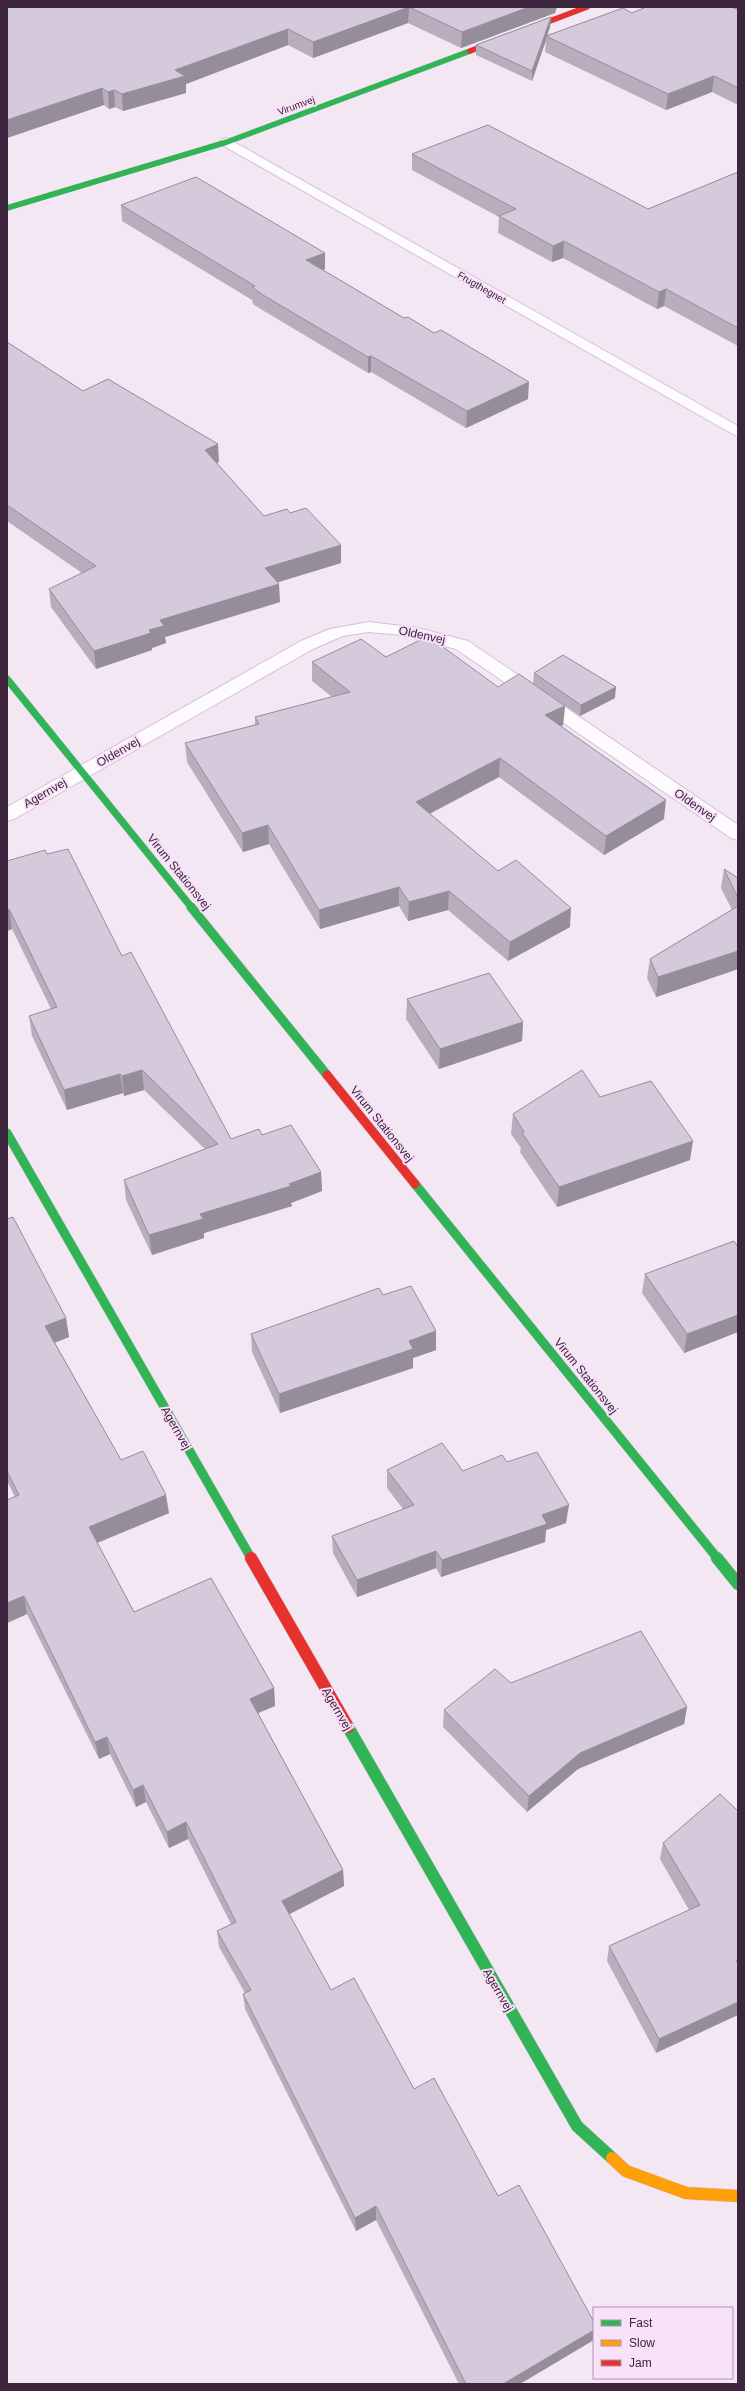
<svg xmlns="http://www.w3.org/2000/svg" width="745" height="2391" font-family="Arial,sans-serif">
<rect width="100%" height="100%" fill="#f4e7f4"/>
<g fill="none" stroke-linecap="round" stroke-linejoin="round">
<g stroke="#d3c1d3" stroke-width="2">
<g id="street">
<polygon points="227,138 738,426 738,437 222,145 220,142 222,139"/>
<polygon points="369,622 418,628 468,641 738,825 738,840 731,838 456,649 402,635 369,632 343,636 313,649 14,819 7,821 7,807 301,641 330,629"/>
</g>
</g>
<g stroke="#d3c1d3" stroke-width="6">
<polyline id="fast-far3" points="7,208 227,142 470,51"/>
</g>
<g stroke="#d3c1d3" stroke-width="8">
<polyline id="fast-far2" points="7,679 192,908"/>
</g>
<g stroke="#d3c1d3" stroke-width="10">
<g id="fast-far1">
<polyline points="191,907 327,1075"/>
<polyline points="7,1133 251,1558"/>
<polyline points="415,1184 718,1559"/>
</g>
</g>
<g stroke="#d3c1d3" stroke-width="13">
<g id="fast">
<polyline points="717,1558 738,1584"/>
<polyline points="348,1727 577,2126 612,2158"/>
</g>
</g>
<g stroke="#d3c1d3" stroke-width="13">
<polyline id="slow" points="612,2158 626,2171 686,2193 738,2196"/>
</g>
<g stroke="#d3c1d3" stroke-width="6">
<polyline id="jam-far2" points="470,51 587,7"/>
</g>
<g stroke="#d3c1d3" stroke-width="10">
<g id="jam-far1">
<polyline points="327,1075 415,1184"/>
<polyline points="251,1558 252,1559"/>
</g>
</g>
<g stroke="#d3c1d3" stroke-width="13">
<polyline id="jam" points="251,1558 348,1727"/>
</g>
<use href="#street" fill="#fdfbfd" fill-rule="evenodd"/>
<use href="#fast-far3" stroke="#30b455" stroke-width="5.5"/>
<use href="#fast-far2" stroke="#30b455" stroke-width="7"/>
<use href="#fast-far1" stroke="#30b455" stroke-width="9"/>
<use href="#fast" stroke="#30b455" stroke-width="12"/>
<use href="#slow" stroke="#ff9f0a" stroke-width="12"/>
<use href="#jam-far2" stroke="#e5322d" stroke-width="5.5"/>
<use href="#jam-far1" stroke="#e5322d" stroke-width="9"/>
<use href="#jam" stroke="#e5322d" stroke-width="12"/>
</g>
<g fill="#b7adbd">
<polygon points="7,7 557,7 555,13 461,48 408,23 313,58 288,45 186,84 186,93 123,111 115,107 109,109 104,105 7,138"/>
<polygon points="646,7 738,7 738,105 712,92 666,110 545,52 546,40 532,81 476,55 476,45 551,17 550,27 547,35 632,13"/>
<polygon points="412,154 648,209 738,172 738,346 664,306 657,309 563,258 552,262 498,233 499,217 412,170"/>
<polygon points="121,205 325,253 325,269 323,270 404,318 528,399 466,428 371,372 368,373 264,311 253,304 252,300 122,221"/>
<polygon points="7,342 83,391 219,462 216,463 264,516 290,513 341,545 341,563 277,582 280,602 165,637 166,643 152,648 152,650 96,669 51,607 49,589 82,573 7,521"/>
<polygon points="386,657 498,687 565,706 563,725 561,726 664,819 604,855 499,777 430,814 498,871 570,927 508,961 448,910 408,921 399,906 320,929 269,844 243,852 187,762 185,743 255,725 255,717 332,697 312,681 312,662"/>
<polygon points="534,673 615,698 580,716 533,684"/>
<polygon points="47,854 122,956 231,1139 262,1135 321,1172 322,1191 291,1203 292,1206 204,1233 204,1238 152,1255 126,1200 124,1180 205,1149 144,1090 124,1096 123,1093 67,1110 32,1036 29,1016 51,1009 12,929 7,931 7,861"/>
<polygon points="724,869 738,878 738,969 656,997 647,978 650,959 732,910 721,888"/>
<polygon points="407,999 523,1022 522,1041 439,1069 406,1019"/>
<polygon points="600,1097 690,1160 557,1207 520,1152 521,1148 511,1134 513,1114"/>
<polygon points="7,1219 66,1318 69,1337 55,1343 121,1460 169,1513 97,1543 134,1612 274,1688 275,1706 258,1713 343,1870 344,1886 289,1914 520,2384 459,2384 376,2220 356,2231 245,2009 243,1994 245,1993 219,1947 217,1931 231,1924 188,1839 169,1848 146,1802 136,1807 110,1754 99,1759 27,1614 7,1623 15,1497 7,1481"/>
<polygon points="738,1247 738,1332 684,1353 642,1293 645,1274"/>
<polygon points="383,1295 436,1331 436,1350 413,1358 413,1368 280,1413 252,1352 251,1334"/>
<polygon points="507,1462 566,1523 546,1530 545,1542 441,1577 436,1568 357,1597 333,1553 332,1536 403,1509 387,1488 387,1470 463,1471"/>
<polygon points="511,1683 687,1707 684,1724 578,1769 527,1812 443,1727 444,1710"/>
<polygon points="738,1811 656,2053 607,1961 609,1946 689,1910 660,1859 663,1843"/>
</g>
<g fill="#958d9a">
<polygon points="409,7 408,23 313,58 313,42"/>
<polygon points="529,7 557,7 555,13 461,48 462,32"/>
<polygon points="551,17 550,27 547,36 546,36 546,40 532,81 532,71"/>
<polygon points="288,29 288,45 186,84 186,93 123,111 122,94 175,70"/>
<polygon points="714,76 712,92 666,110 668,94"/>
<polygon points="102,88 104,105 7,138 7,120"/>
<polygon points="114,90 115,107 109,109 108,92"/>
<polygon points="564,241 563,258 552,262 553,246"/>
<polygon points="325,253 325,269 307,276 306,260"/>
<polygon points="666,289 664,306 657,309 659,292"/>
<polygon points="371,356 371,372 368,373 368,357"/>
<polygon points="529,382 528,399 466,428 467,411"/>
<polygon points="218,444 219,462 206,468 205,450"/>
<polygon points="341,545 341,563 266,586 265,568"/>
<polygon points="279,584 280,602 165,637 166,643 152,648 152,650 96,669 94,651 149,630 160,620"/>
<polygon points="616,687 615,698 580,716 581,705"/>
<polygon points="565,706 563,725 544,734 545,715"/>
<polygon points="500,758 499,777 415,821 416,802"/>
<polygon points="666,800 664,819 604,855 606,836"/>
<polygon points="268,825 269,844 243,852 242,833"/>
<polygon points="399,887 399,906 320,929 319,910"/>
<polygon points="449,891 448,910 408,921 409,902"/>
<polygon points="571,908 570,927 508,961 510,942"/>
<polygon points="9,909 12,929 7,931 7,910"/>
<polygon points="738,951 738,969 656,997 658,977"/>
<polygon points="523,1022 522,1041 439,1069 440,1049"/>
<polygon points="142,1070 144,1090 124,1096 122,1076"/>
<polygon points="120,1074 123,1093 67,1110 64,1090"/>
<polygon points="693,1141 690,1160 557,1207 559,1187"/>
<polygon points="321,1172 322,1191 291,1203 292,1206 204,1233 204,1238 152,1255 149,1235 200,1214"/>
<polygon points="738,1315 738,1332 684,1353 687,1334"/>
<polygon points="66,1318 69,1337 48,1345 45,1326"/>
<polygon points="436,1331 436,1350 413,1358 413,1368 280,1413 279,1394 409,1341"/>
<polygon points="166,1495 169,1513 92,1545 89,1527"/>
<polygon points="569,1505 566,1523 546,1530 545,1542 441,1577 442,1560 542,1515"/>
<polygon points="436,1551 436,1568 357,1597 357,1580"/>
<polygon points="24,1596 27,1614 7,1623 7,1603"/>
<polygon points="274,1688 275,1706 251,1716 250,1699"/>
<polygon points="687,1707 684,1724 578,1769 527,1812 529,1796 580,1753"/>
<polygon points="107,1737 110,1754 99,1759 95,1742"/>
<polygon points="143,1785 146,1802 136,1807 133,1790"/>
<polygon points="186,1822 188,1839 169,1848 167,1832"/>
<polygon points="343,1870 344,1886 284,1917 282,1901"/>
<polygon points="738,2002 738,2015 656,2053 659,2039"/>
<polygon points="376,2206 376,2220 356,2231 355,2218"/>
<polygon points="594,2330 594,2340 520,2384 503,2384"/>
</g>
<g fill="#d5c9dc" stroke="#958d9a">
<polygon points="7,7 529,7 462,32 409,7 313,42 288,29 175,70 185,76 122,94 114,90 108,92 102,88 7,120"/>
<polygon points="646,7 732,7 738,10 738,88 714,76 668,94 546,36 623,8 632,13"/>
<polygon points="551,17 532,71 476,45"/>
<polygon points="488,125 648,209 738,172 738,328 666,289 659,292 564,241 553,246 499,216 516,209 412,154"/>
<polygon points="196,177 325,253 306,260 404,318 408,317 434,333 441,330 529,382 467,411 371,356 368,357 263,295 252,287 255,286 121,205"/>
<polygon points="7,342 83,391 108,379 218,444 205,450 264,516 287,509 290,513 306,508 341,545 265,568 279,584 160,620 164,626 149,630 151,633 94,651 49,589 96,566 7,505"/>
<polygon points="428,636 498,687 519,674 565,706 545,715 666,800 606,836 500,758 416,802 498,871 516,860 571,908 510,942 449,891 409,902 399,887 319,910 268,825 242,833 185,743 259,724 255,717 350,692 312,662 361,639 386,657"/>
<polygon points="563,655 616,687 581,705 534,673"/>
<polygon points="68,849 122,956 131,952 231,1139 259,1129 262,1135 291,1125 321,1172 289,1184 291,1186 200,1214 203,1219 149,1235 124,1180 218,1144 142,1070 122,1076 120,1074 64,1090 29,1016 57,1007 9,909 7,910 7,861 45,850 47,854"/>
<polygon points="724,869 738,878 738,898"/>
<polygon points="738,906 738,951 658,977 650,959"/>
<polygon points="489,973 523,1022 440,1049 407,999"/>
<polygon points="582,1070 600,1097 651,1081 693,1141 559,1187 522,1133 524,1132 513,1114"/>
<polygon points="13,1217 66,1318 45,1326 121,1460 143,1451 166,1495 89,1527 134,1612 211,1578 274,1688 250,1699 343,1870 282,1901 331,1990 354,1978 414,2089 434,2078 498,2196 519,2185 594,2322 594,2330 503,2384 466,2384 376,2206 355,2218 243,1994 251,1990 217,1931 236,1922 186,1822 167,1832 143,1785 133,1790 107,1737 95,1742 24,1596 7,1603 7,1500 19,1495 7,1471 7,1219"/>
<polygon points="734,1241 738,1247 738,1315 687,1334 645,1274"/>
<polygon points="411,1286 436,1331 409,1341 413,1349 279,1394 251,1334 379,1288 383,1295"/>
<polygon points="442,1443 463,1471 502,1455 507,1462 537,1452 569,1505 542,1515 547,1524 442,1560 436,1551 357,1580 332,1536 414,1505 387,1470"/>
<polygon points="641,1631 687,1707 580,1753 529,1796 444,1710 495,1669 511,1683"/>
<polygon points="720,1794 738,1811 738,1960 736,1961 738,1963 738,2002 659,2039 609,1946 700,1905 663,1843"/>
</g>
<g text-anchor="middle" stroke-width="4" stroke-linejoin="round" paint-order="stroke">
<g font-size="10" fill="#3c253d" stroke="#fae1fa">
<text transform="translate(296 105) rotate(-20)" y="4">Virumvej</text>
<text transform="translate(482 287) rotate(30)" y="4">Frugthegnet</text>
</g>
<g font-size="12" fill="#3c253d" stroke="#fae1fa">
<text transform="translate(422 635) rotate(12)" y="4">Oldenvej</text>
<text transform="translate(118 752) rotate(-30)" y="4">Oldenvej</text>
<text transform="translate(45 793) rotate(-30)" y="4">Agernvej</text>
<text transform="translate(695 805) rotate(35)" y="4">Oldenvej</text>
<text transform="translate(179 872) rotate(51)" y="4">Virum Stationsvej</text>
<text transform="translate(382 1124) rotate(51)" y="4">Virum Stationsvej</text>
<text transform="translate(586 1376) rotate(51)" y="4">Virum Stationsvej</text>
<text transform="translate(176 1428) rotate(60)" y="4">Agernvej</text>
<text transform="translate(337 1709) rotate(60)" y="4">Agernvej</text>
<text transform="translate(498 1990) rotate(60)" y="4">Agernvej</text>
</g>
</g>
<rect width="745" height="2391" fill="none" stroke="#3c253d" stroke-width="16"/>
<rect x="593" y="2307" width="140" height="72" fill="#fae1fa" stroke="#ae96ae"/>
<rect x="601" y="2320" width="20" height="6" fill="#30b455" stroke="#ae96ae"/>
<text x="629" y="2327" font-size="12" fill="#3c253d">Fast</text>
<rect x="601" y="2340" width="20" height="6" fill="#ff9f0a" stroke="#ae96ae"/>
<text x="629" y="2347" font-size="12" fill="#3c253d">Slow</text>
<rect x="601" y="2360" width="20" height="6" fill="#e5322d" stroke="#ae96ae"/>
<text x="629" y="2367" font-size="12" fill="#3c253d">Jam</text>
</svg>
